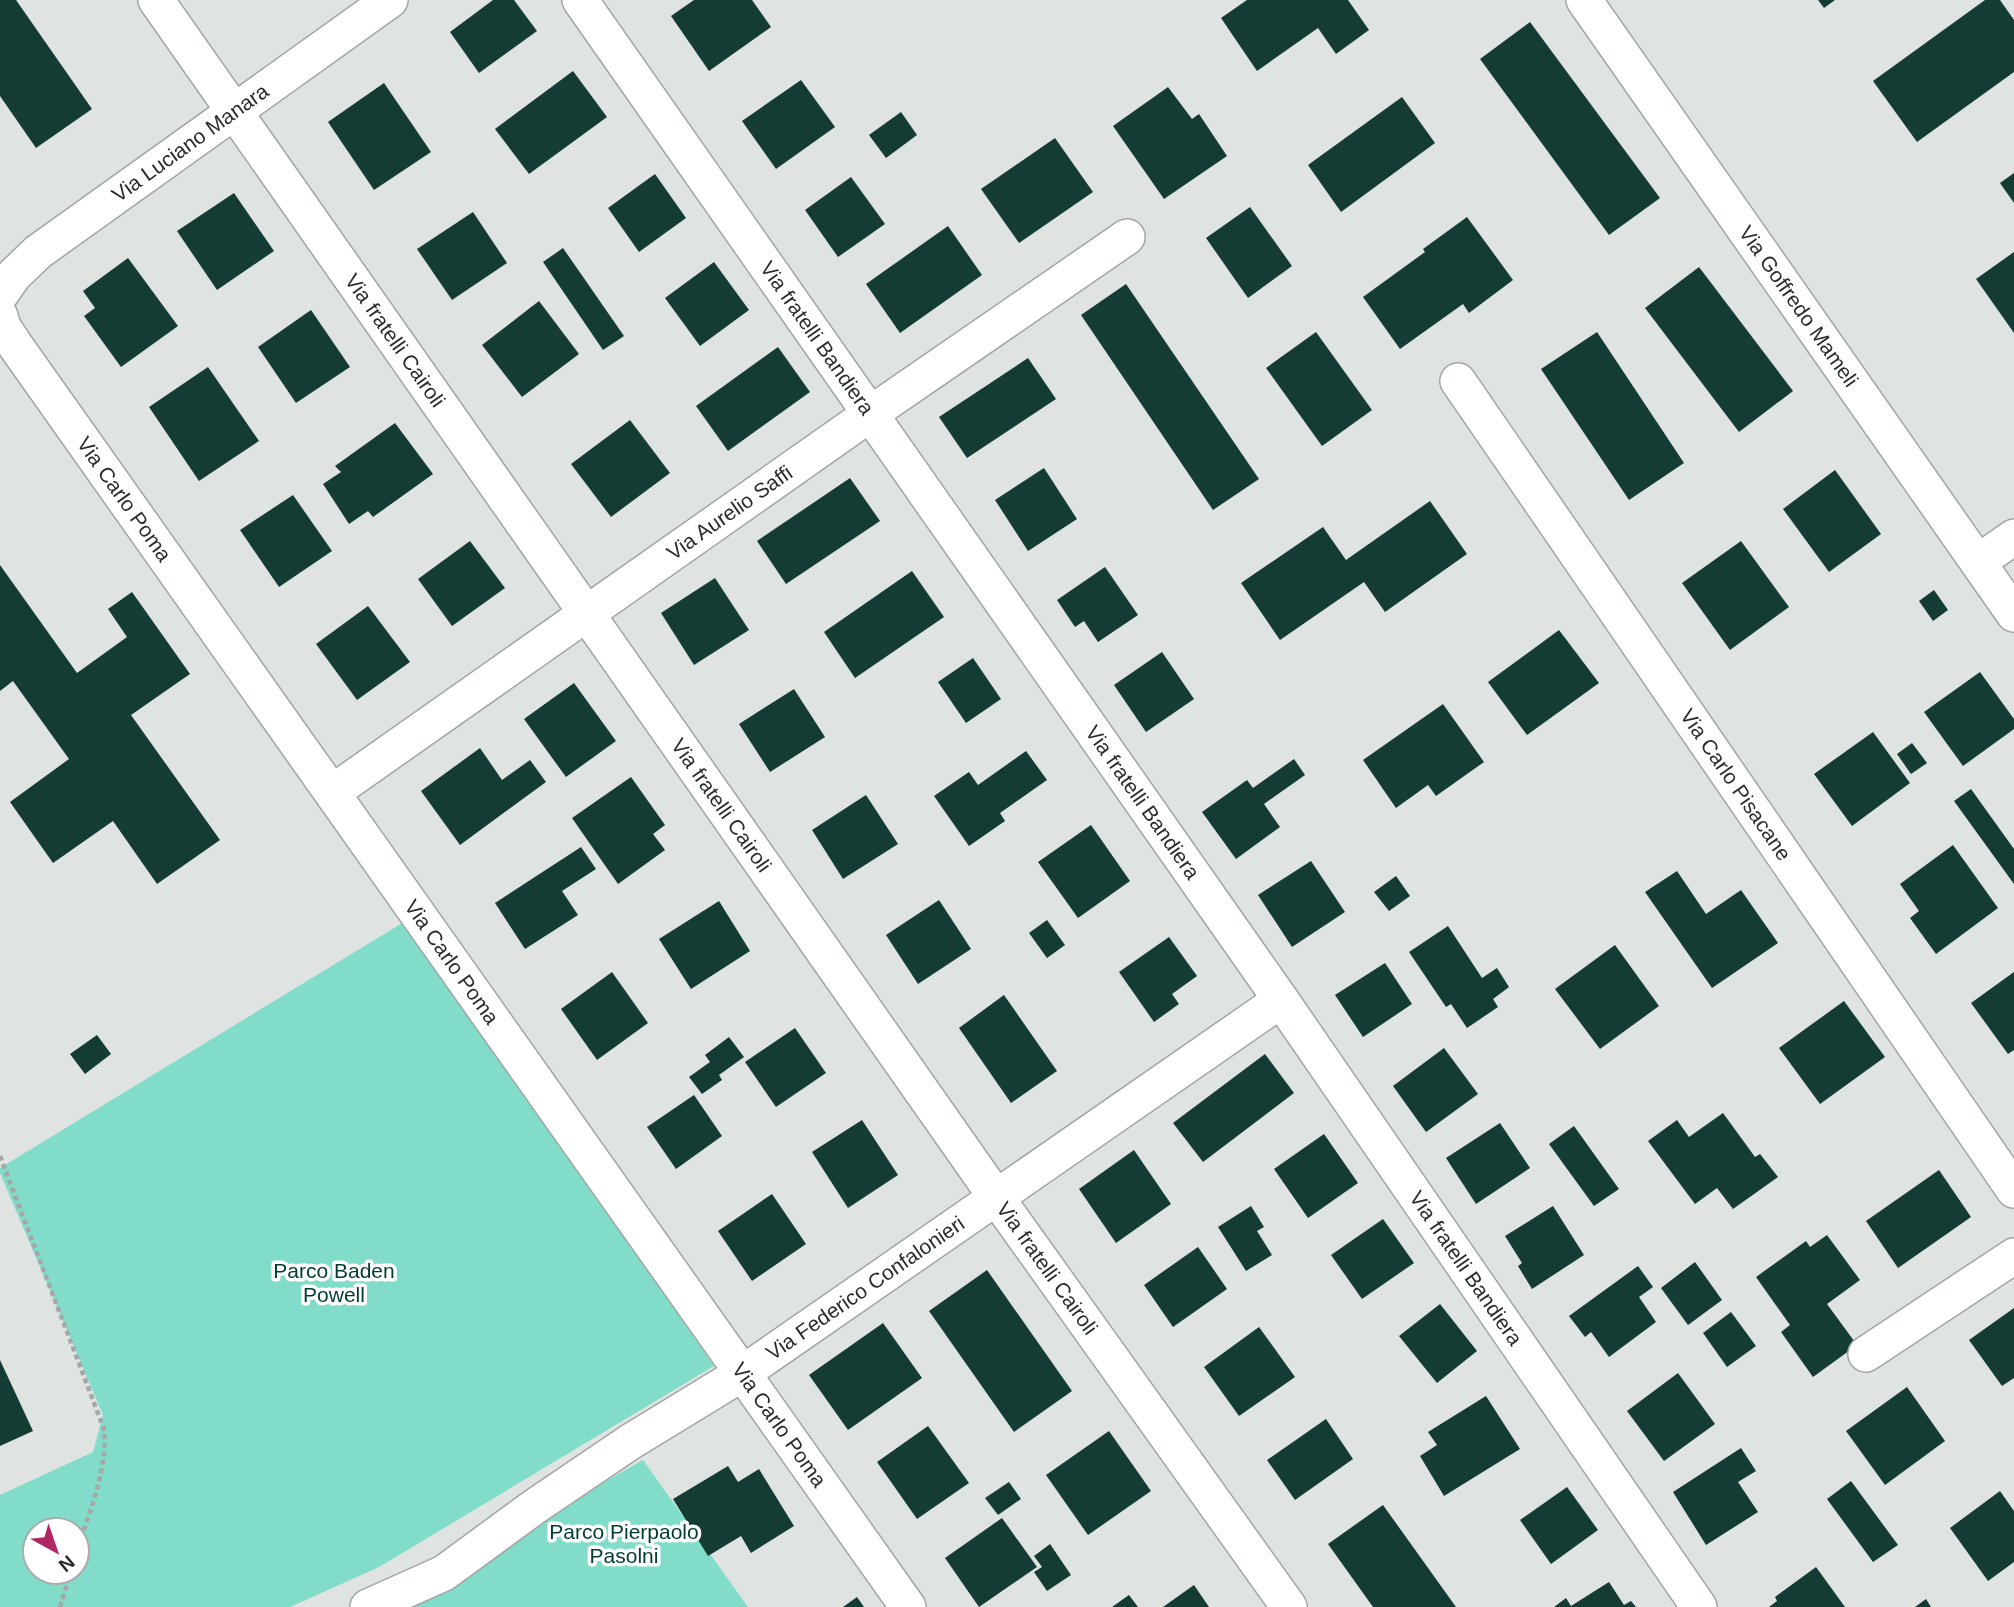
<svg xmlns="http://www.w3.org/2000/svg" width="2014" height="1607" font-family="Arial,sans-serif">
<rect width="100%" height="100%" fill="#dfe3e2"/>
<g fill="#81dcc9" fill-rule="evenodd">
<path d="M 404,922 L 714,1366 L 379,1567 L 290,1607 L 0,1607 L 0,1495 L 93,1452 L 103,1415 L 0,1173 L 0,1168 ZM 35,1530 L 77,1530 L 77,1572 L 35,1572 Z"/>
<polygon points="643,1460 748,1607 396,1607 444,1573"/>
</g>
<g fill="#143b34">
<polygon points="0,0 16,0 92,109 36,148 0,96"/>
<polygon points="493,0 514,0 537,31 479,73 450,32"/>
<polygon points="694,0 752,0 771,27 709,71 671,16"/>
<polygon points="1247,0 1348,0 1369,30 1336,54 1318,28 1257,71 1221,18"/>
<polygon points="1818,0 1835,0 1824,8"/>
<polygon points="1985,0 2000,0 2014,20 2014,72 1917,142 1873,81"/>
<polygon points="1530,22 1660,198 1609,235 1480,59"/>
<polygon points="573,71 607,117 529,174 495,129"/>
<polygon points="801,80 835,127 776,169 742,121"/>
<polygon points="384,83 431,152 374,190 328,122"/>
<polygon points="1168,87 1192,119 1199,114 1227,156 1164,199 1113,126"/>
<polygon points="1402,97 1435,143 1341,212 1308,165"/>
<polygon points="901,112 917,135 886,158 869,135"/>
<polygon points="1055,138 1093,192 1019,243 981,189"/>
<polygon points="2014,173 2014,203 2000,183"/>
<polygon points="655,174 686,218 639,252 608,208"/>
<polygon points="851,177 885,224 838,257 805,210"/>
<polygon points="234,193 274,251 217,290 177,231"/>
<polygon points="1250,207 1292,266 1248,298 1206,238"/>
<polygon points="473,212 507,263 452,300 417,249"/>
<polygon points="1467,217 1513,280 1469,313 1463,304 1400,349 1363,297 1425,252 1423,249"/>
<polygon points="948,226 982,275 900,333 866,284"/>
<polygon points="563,248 624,336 603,350 543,262"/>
<polygon points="2014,252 2014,333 1976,279"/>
<polygon points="128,258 178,326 121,367 84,316 95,308 83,291"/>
<polygon points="714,262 749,310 700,346 665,298"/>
<polygon points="1699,267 1793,391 1739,432 1645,308"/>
<polygon points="1126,284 1259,479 1213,510 1081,315"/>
<polygon points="539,301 579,354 522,397 482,345"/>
<polygon points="311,310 350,367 296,403 258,347"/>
<polygon points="1316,332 1372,410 1322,446 1266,368"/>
<polygon points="1597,332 1684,463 1629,500 1541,369"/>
<polygon points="778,347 810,392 728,451 696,406"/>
<polygon points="1028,358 1056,399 967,458 939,417"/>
<polygon points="208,367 259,441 199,481 149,407"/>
<polygon points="630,420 670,473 611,517 571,464"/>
<polygon points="395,423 433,474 373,517 368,511 349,524 323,484 341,472 335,466"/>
<polygon points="1044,468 1077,519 1028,551 995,500"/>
<polygon points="1835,470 1881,534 1829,572 1783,509"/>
<polygon points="850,478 880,521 786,584 757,541"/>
<polygon points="293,495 332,551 279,587 240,530"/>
<polygon points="1430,501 1467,554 1385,612 1364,582 1280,640 1241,583 1323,527 1346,560"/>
<polygon points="470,541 505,588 452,626 418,579"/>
<polygon points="1741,541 1789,607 1730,650 1682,583"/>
<polygon points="0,565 77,673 127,637 108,609 132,592 190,674 131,715 220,840 157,884 113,821 53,863 10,802 69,759 13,681 0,691"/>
<polygon points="1105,567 1138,615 1098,642 1084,621 1075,627 1057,600"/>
<polygon points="912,571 944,617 855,678 824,632"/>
<polygon points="715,578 749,630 694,665 661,613"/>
<polygon points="1934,590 1948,610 1933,621 1919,601"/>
<polygon points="368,606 410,662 357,700 316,644"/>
<polygon points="1559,630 1599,683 1527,735 1488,682"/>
<polygon points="1162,652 1194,699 1146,732 1114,685"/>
<polygon points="973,658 1001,699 966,723 938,682"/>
<polygon points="1980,672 2014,719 2014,729 1963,766 1924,712"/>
<polygon points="574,683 616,741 566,777 524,719"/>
<polygon points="794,689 825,737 770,772 739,724"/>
<polygon points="1443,704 1484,762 1436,796 1428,785 1396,808 1363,760"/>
<polygon points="1873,732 1910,783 1852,826 1814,774"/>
<polygon points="1912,743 1927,763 1911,774 1897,754"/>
<polygon points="480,748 502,780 530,760 546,782 460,845 421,791"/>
<polygon points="1026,751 1047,780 1000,813 1005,821 969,846 934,796 969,772 978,785"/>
<polygon points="1294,759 1305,775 1264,804 1280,827 1236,859 1202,812 1247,780 1253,788"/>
<polygon points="631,777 665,825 653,834 665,850 618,884 572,818"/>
<polygon points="1971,789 2014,849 2014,884 1954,801"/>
<polygon points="866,795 898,844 843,879 812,830"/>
<polygon points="1091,825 1130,881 1078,918 1038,862"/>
<polygon points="1953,845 1998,908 1936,954 1910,918 1919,911 1900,884"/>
<polygon points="581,847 596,869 562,891 578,915 525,949 495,903"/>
<polygon points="1311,861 1345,912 1292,947 1258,895"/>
<polygon points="1677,871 1706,914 1741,890 1778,943 1712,988 1645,892"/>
<polygon points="1396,876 1410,896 1389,911 1374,892"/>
<polygon points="939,900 971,949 918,984 886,935"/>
<polygon points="719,901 750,951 691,989 659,939"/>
<polygon points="1047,920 1065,945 1047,958 1029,933"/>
<polygon points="1448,926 1482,978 1497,968 1509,987 1493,999 1498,1007 1467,1028 1451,1004 1446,1007 1409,952"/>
<polygon points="1169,937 1197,976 1172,994 1179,1004 1154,1022 1119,972"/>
<polygon points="1615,945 1659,1006 1600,1049 1555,989"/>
<polygon points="1385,963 1412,1004 1363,1037 1335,995"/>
<polygon points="612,972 648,1023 597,1060 561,1009"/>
<polygon points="2014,972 2014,1050 2008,1054 1971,1003"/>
<polygon points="1004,995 1057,1071 1011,1103 959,1028"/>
<polygon points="1844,1001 1885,1057 1820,1104 1779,1048"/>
<polygon points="795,1028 826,1073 776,1107 745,1062"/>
<polygon points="97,1035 111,1054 85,1074 70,1054"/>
<polygon points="729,1037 744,1057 719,1075 722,1080 702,1094 689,1077 710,1062 705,1055"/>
<polygon points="1444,1048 1478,1094 1426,1132 1393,1086"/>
<polygon points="1265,1054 1294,1093 1203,1162 1173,1123"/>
<polygon points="694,1095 722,1136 676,1169 647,1127"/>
<polygon points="1723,1113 1755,1157 1760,1154 1778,1177 1733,1209 1717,1188 1695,1204 1648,1141 1677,1120 1689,1137"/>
<polygon points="862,1120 898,1175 848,1208 812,1152"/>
<polygon points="1500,1123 1530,1168 1476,1204 1446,1158"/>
<polygon points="1574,1126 1619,1189 1594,1206 1549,1144"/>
<polygon points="1324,1134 1358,1183 1308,1218 1274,1169"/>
<polygon points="1134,1150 1171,1204 1116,1243 1079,1189"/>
<polygon points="1939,1170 1971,1217 1898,1268 1866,1221"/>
<polygon points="772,1194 806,1244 752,1281 718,1231"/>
<polygon points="1251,1206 1264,1227 1257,1231 1272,1255 1246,1271 1218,1227"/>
<polygon points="1553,1206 1584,1255 1532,1289 1518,1266 1522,1263 1505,1236"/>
<polygon points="1383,1219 1414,1263 1362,1299 1331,1255"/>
<polygon points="1827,1235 1860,1280 1827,1304 1857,1345 1813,1377 1781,1332 1790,1325 1756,1277 1806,1241 1810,1247"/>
<polygon points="1198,1247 1227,1289 1173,1327 1144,1285"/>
<polygon points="1695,1262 1722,1300 1688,1325 1661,1288"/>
<polygon points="1638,1266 1653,1287 1639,1297 1656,1322 1609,1357 1591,1332 1585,1337 1569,1316"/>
<polygon points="987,1270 1072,1391 1014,1432 929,1311"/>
<polygon points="1440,1304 1477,1351 1437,1383 1399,1336"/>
<polygon points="2014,1308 2014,1378 2002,1386 1969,1340"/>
<polygon points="1731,1312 1756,1346 1727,1367 1703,1333"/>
<polygon points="883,1323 922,1378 848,1430 809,1375"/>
<polygon points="1259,1327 1295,1377 1239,1416 1204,1367"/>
<polygon points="0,1360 33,1431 0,1446"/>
<polygon points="1678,1373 1715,1424 1664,1461 1627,1411"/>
<polygon points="1907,1387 1945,1441 1885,1485 1846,1431"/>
<polygon points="1486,1396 1520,1449 1444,1496 1420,1456 1437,1445 1428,1432"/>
<polygon points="1326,1419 1353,1459 1295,1500 1267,1460"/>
<polygon points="928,1426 969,1483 917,1519 877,1462"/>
<polygon points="1109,1431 1151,1491 1088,1535 1046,1475"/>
<polygon points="1741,1448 1756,1471 1738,1482 1758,1512 1706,1545 1673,1492"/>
<polygon points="728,1466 738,1482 759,1469 794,1526 751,1553 741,1536 708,1556 673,1499"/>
<polygon points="1851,1481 1898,1545 1873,1562 1827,1499"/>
<polygon points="1009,1482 1021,1499 998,1515 985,1498"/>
<polygon points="1567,1487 1598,1530 1551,1564 1520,1520"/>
<polygon points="2000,1491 2014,1511 2014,1562 1988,1581 1950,1528"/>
<polygon points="1383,1505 1456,1607 1373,1607 1328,1544"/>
<polygon points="1002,1518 1037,1567 979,1607 945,1558"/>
<polygon points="1050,1544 1071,1575 1047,1591 1034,1572 1042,1567 1034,1556"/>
<polygon points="1816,1567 1845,1607 1769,1607 1777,1601 1775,1597"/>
<polygon points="1609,1582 1624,1605 1631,1601 1636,1607 1554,1607 1566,1598 1571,1606"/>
<polygon points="1194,1585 1209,1607 1163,1607"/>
<polygon points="1129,1595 1138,1607 1112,1607"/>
<polygon points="857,1597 864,1607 843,1607"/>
<polygon points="1926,1599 1931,1607 1915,1607"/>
</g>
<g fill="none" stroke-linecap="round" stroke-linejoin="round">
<g stroke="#a2a5a4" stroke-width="38">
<g id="minor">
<path id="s1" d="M 156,0 L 996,1197 L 1289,1607"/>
<path id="s2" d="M 580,0 L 1281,1000 L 1699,1607"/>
<path id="s3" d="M 1584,0 L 2014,614"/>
<path id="s4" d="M 0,295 L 14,275 L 38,252 L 390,0"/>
<path id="s5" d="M 0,316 L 3,327 L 15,345 L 908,1607"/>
<path id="s6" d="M 1458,381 L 2014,1190"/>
<polyline points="1978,562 2014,537"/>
<path id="s7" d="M 333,792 L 870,414 L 1127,237"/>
<polyline points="1866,1354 2014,1256"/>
<path id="s8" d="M 368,1607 L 444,1573 L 534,1507 L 630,1442 L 743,1373 L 1281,1000"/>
</g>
</g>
<g stroke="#a3a7a6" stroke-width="4.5" stroke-dasharray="5 3.5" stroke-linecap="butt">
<path d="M 0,1156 L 104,1429 C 108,1470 89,1512 77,1551"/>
<polyline points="60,1607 71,1572"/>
</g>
<use href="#minor" stroke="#fff" stroke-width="35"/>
</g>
<g text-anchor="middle" stroke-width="7" stroke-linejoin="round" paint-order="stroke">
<g font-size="21" fill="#2a2c2b" stroke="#fff">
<text dy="7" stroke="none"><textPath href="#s4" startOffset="245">Via Luciano Manara</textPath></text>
<text dy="7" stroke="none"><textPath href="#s3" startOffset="374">Via Goffredo Mameli</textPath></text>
<text dy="7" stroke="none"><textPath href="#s2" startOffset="413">Via fratelli Bandiera</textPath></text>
<text dy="7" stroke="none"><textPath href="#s1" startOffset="416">Via fratelli Cairoli</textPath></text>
<text dy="7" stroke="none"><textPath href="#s5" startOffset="222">Via Carlo Poma</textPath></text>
<text dy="7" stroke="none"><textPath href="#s7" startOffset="485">Via Aurelio Saffi</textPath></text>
<text dy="7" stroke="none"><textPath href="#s6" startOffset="490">Via Carlo Pisacane</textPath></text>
<text dy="7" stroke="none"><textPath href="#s2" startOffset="980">Via fratelli Bandiera</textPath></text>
<text dy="7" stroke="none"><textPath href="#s1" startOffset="984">Via fratelli Cairoli</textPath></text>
<text dy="7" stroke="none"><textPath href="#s5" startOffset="789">Via Carlo Poma</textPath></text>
<text dy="7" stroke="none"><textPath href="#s1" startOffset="1550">Via fratelli Cairoli</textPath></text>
<text dy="7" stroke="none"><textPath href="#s2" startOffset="1547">Via fratelli Bandiera</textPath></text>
<text dy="7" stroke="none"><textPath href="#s8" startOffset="592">Via Federico Confalonieri</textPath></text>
<text dy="7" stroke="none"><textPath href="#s5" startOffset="1356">Via Carlo Poma</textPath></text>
</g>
<g font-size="21" fill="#013c33" stroke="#fff">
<text x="334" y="1278">Parco Baden<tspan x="334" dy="24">Powell</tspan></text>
<text x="624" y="1539">Parco Pierpaolo<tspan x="624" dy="24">Pasolni</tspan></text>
</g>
</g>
<g transform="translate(56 1551) rotate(140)"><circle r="33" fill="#ffffff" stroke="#aaabaa" stroke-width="2"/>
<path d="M0-5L12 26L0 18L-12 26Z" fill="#b02665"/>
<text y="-10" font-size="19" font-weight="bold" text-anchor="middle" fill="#2a2c2b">N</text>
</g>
</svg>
